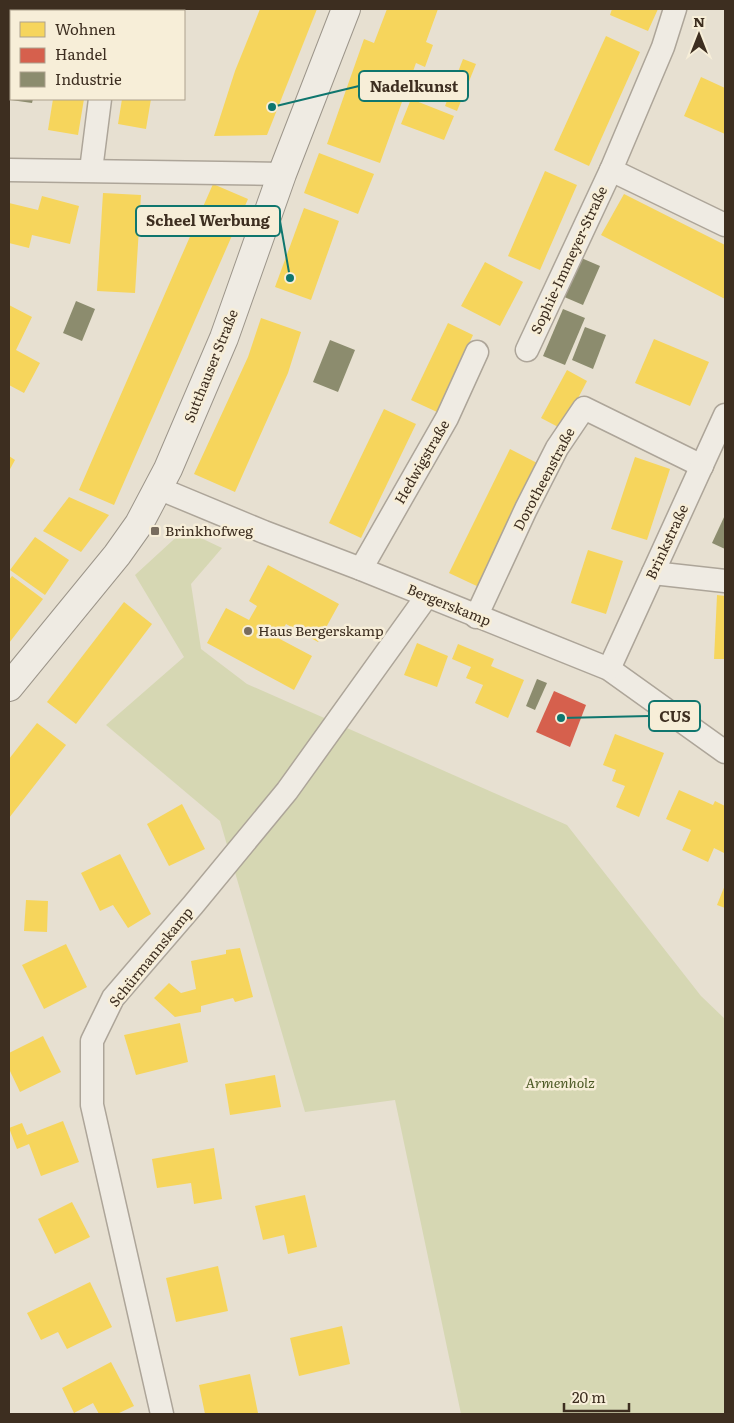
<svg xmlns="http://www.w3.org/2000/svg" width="734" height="1423" font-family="Literata,serif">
<rect width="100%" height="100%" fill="#e7e0d1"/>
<polygon fill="#d6d7b3" points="184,530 222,548 191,584 201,649 247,684 567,825 701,996 725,1019 725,1414 461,1414 395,1100 305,1112 220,821 106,725 184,657 135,575"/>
<g fill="#f6d55c">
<polygon points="9,9 14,9 14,11 11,11 11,19 9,19"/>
<polygon points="260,9 317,9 267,135 214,136 235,71"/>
<polygon points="387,9 438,9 426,42 433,45 425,67 416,63 380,163 327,144 364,39 374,43"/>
<polygon points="612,9 658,9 648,31 610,15"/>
<polygon points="606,36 640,52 589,166 554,150"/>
<polygon points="463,59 476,64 457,111 445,106"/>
<polygon points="701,77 725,88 725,134 684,116"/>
<polygon points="53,99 84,99 78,135 48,130"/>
<polygon points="122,99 151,99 146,129 118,124"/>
<polygon points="411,99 454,116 444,140 401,124"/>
<polygon points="319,153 374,174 358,214 304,193"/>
<polygon points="545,171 577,185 540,270 508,256"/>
<polygon points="213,184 248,199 114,505 79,490"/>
<polygon points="103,193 141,195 135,293 97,291"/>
<polygon points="624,194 725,245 725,299 601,235"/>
<polygon points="42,196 79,206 70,244 32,235 29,248 9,243 9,203 38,210"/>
<polygon points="304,208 339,221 311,300 275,287"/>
<polygon points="485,262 523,282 500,326 461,306"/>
<polygon points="9,305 32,317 16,350 40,363 24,393 9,385"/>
<polygon points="261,318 301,332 288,373 235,492 194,474 248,357"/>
<polygon points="448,323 473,335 437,412 411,400"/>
<polygon points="654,339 709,362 690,406 635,383"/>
<polygon points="567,370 587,381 562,429 541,418"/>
<polygon points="384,409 416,424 361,538 329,523"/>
<polygon points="510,449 541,465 481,588 449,573"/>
<polygon points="9,456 15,460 9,471"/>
<polygon points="635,457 670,469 647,540 611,529"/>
<polygon points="69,497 109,515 81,552 43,531"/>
<polygon points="35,537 69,560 45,595 10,570"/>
<polygon points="588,550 623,561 606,614 571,603"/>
<polygon points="268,565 339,604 318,642 286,624 278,638 312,656 294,690 207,643 226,608 249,620 257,606 249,601"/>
<polygon points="12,576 43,599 9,643 9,580"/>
<polygon points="717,595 725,596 725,659 714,659"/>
<polygon points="124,602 152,624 76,724 47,702"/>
<polygon points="417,643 448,656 437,687 404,675"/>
<polygon points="458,644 494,659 491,666 524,680 508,718 475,703 483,685 466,678 471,667 452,659"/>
<polygon points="37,723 66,745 9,818 9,759"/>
<polygon points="615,734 664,753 639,817 616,807 625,786 612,781 616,770 603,765"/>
<polygon points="679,790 713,805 715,801 725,806 725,850 724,853 714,848 708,862 682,850 691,830 666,819"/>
<polygon points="182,804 205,849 169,866 147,824"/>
<polygon points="120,854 151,914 128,928 113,905 100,911 81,873"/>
<polygon points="725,885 725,908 717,905"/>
<polygon points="26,900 48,901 47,932 24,931"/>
<polygon points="66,944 87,987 44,1009 22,965"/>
<polygon points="240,948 253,997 235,1002 233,998 201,1006 201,1012 175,1017 154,998 169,983 181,993 196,989 191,961 226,954 226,950"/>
<polygon points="180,1023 188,1062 136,1075 124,1035"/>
<polygon points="43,1036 61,1072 20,1092 9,1069 9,1053"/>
<polygon points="275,1075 281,1107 230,1115 225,1084"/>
<polygon points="63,1121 79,1162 41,1176 29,1144 17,1149 9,1128 22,1123 27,1135"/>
<polygon points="214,1148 222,1199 194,1204 191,1183 157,1188 152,1159"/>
<polygon points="305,1195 317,1247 288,1254 284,1235 263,1240 255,1206"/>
<polygon points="72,1202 90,1237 55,1254 38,1219"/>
<polygon points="218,1266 228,1311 176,1322 166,1278"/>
<polygon points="90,1282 112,1327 67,1349 58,1332 41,1340 27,1313"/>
<polygon points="342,1326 350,1364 299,1376 290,1338"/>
<polygon points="111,1362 134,1406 117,1414 99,1414 93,1403 74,1413 62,1388"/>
<polygon points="250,1374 258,1413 205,1414 199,1385"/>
</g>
<polygon fill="#d6604d" points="554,691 586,705 570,747 536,732"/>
<g fill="#8c8c6e">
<polygon points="11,99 33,99 32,103 11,100"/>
<polygon points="579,257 600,266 583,305 562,296"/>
<polygon points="76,301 95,309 82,341 63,333"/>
<polygon points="563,309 585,318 565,365 543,356"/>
<polygon points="585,327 606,335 593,369 572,360"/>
<polygon points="330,340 355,350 338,392 313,382"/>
<polygon points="725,515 725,549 712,543"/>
<polygon points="537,679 547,683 535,710 526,706"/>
</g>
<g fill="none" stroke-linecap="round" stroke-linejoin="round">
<g stroke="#ada599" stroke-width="25">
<g id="street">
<polyline points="675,9 663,47 611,170 725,225"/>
<polyline points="112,11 112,9"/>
<polyline points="9,170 282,174"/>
<polyline points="91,170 100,99"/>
<polyline points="527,350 611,170"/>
<polyline points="158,488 264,532 361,569 609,669 725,752"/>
<polyline points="361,569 447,418 477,352"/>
<polyline points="653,573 725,581"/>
<polyline points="476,617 526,509 557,448 584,408 702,466"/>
<polyline points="609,669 725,415"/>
<polyline points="162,1414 92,1105 92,1041 113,998 193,905 287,791 427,596"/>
</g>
</g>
<g stroke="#9c958a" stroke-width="30">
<polyline id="secondary" points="9,687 117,555 139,524 168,469 224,338 282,174 346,9"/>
</g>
<use href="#street" stroke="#efebe3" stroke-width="22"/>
<use href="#secondary" stroke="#efebe3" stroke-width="28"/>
</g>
<g fill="#786c5e" stroke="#f7eed8" stroke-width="2">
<rect x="150" y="526" width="10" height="10" rx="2.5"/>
<circle cx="248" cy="631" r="5"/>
</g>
<g text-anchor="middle" stroke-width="5" stroke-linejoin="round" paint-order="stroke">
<g font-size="14" fill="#3d2e20" stroke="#f7eed8">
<text transform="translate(569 260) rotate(-65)" y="5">Sophie-Immeyer-Straße</text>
<text transform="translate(211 366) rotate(-68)" y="5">Sutthauser Straße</text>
<text transform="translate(422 462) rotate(-60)" y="5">Hedwigstraße</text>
<text transform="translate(544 479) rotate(-62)" y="5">Dorotheenstraße</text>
<text transform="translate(667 542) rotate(-65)" y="5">Brinkstraße</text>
<text transform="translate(449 605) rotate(22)" y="5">Bergerskamp</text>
<text transform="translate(151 957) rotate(-51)" y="5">Schürmannskamp</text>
</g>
<g font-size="14" fill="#3d2e20" stroke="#f7eed8" text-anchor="start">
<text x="165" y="536">Brinkhofweg</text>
<text x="258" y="636">Haus Bergerskamp</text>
</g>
<g font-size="14" font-style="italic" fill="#4d5a26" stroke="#f7eed8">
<text x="560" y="1088">Armenholz</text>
</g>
</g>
<path fill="none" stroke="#0f766e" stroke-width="2" d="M272 107L359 86M290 278L280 221M561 718L649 716"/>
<g fill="#0f766e" stroke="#f7eed8" stroke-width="2">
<circle cx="272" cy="107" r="5"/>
<circle cx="290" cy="278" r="5"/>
<circle cx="561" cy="718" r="5"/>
</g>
<g fill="#f7eed8" stroke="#0f766e" stroke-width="2">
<rect x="359" y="71" width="109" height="30" rx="5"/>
<rect x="136" y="206" width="144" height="30" rx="5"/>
<rect x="649" y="701" width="51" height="30" rx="5"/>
</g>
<g font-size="15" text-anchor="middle" font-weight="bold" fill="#3d2e20">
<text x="414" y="92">Nadelkunst</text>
<text x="208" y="226">Scheel Werbung</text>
<text x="675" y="722">CUS</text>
</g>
<rect width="734" height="1423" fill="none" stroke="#3d2e20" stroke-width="20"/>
<rect x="10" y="10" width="175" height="90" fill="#f7eed8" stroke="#ada18e"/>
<rect x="20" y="22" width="25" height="15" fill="#f6d55c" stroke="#ada18e"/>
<text x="55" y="35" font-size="15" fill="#3d2e20">Wohnen</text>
<rect x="20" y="48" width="25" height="15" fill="#d6604d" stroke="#ada18e"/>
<text x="55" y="60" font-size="15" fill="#3d2e20">Handel</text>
<rect x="20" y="72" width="25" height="15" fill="#8c8c6e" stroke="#ada18e"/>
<text x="55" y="85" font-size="15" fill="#3d2e20">Industrie</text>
<g transform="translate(699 35)" stroke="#f7eed8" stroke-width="4" paint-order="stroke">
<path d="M0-4L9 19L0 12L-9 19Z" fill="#3d2e20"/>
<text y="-8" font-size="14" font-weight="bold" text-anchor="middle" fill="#3d2e20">N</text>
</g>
<path d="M564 1403v8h65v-8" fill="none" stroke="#3d2e20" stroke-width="2.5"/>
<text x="572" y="1403" font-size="15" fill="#3d2e20" stroke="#f7eed8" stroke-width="4" paint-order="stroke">20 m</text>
</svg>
